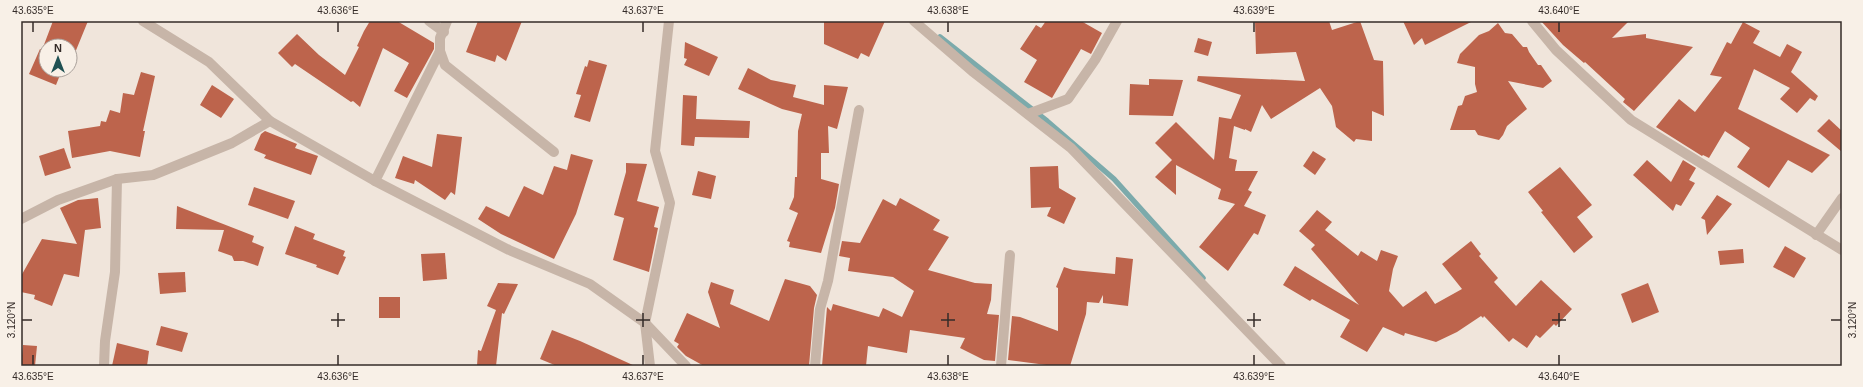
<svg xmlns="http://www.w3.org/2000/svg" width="1863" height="387" font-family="Helvetica,sans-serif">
<rect width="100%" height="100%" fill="#f0e5db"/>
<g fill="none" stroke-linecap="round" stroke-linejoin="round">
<polyline stroke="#7caaab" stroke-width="5.5" points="940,37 1047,121 1114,179 1203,278"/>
</g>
<g fill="#bd644c">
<polygon points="53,21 88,21 70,65 70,46 46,46 46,70 62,70 56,85 29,74 40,49 42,50"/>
<polygon points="370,21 397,21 434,43 434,49 407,98 394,91 409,63 383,48 360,107 353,101 351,102 295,64 292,67 278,53 297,34 319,55 345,75 359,47 357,46 364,31"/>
<polygon points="478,21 522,21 506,61 497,55 495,62 466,52"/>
<polygon points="824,21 885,21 869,57 861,53 858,59 824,44"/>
<polygon points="1046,21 1081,21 1102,33 1091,54 1081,49 1052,98 1024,82 1037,60 1020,49 1036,25 1041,28"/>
<polygon points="1255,21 1329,21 1332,30 1360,21 1374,60 1383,61 1384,116 1372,111 1372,141 1356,139 1354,142 1336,127 1332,106 1320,88 1271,119 1262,105 1251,132 1245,129 1245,130 1234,126 1229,158 1237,160 1235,171 1258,171 1248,190 1252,192 1244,206 1266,215 1258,235 1254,233 1228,271 1199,247 1235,204 1218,199 1221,189 1176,165 1176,195 1155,177 1172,160 1155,143 1176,122 1214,160 1219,117 1231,119 1241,95 1197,81 1198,76 1305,81 1296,52 1256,54"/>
<polygon points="1403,21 1473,21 1425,45 1422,38 1414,45"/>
<polygon points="1541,21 1629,21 1612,38 1646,34 1646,38 1693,47 1634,111 1623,102 1625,99 1585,62 1584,63 1563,45"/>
<polygon points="1743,22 1760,31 1753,43 1780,57 1787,44 1802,52 1791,72 1818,96 1815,101 1810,98 1797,113 1780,99 1790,88 1754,69 1738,109 1830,155 1812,173 1788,160 1769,188 1737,167 1750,148 1725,131 1709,158 1703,155 1702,156 1656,127 1679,99 1695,112 1722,77 1710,75 1727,42 1731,44"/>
<polygon points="1498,23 1505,33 1512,34 1523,47 1527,47 1529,52 1538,65 1541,65 1552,81 1543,88 1508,81 1527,109 1507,126 1503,135 1499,140 1478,135 1475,130 1450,130 1458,106 1462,105 1465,96 1477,92 1475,84 1475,67 1457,63 1460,54 1479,35 1489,31"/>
<polygon points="1198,38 1212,42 1208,56 1194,52"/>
<polygon points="685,42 718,57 709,76 684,65 687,59 684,58"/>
<polygon points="589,60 607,65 590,122 574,117 581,95 576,94 585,66 587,67"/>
<polygon points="748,68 771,80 796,85 793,97 824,105 824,85 848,87 837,129 828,126 829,153 821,153 821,179 839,184 835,208 821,253 789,247 790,242 787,241 798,213 789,209 794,197 795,177 797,177 798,131 802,114 782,109 738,89"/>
<polygon points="141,72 155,76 143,131 145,131 140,157 110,151 72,158 68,131 100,126 101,121 106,122 110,110 120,113 123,93 134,95"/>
<polygon points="1149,79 1183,80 1173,116 1129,115 1130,84 1149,85"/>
<polygon points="212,85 234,99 221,118 200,105"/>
<polygon points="683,95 697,96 696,119 750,121 749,138 695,137 694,146 681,145"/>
<polygon points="1829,119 1842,131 1842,152 1817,131"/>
<polygon points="265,131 297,144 295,148 318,156 311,175 264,158 266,155 254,150 261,134"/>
<polygon points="437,134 462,137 455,195 451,192 445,200 415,180 414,184 395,178 403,156 432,167"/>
<polygon points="64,148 71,168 45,176 39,156"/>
<polygon points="1313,151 1326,159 1315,175 1303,166"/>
<polygon points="571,154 593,160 576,214 554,259 501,234 478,219 486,206 509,217 524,186 543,195 554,166 567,170"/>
<polygon points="1647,160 1671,182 1683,160 1696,168 1689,180 1695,183 1681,206 1676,204 1673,211 1633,175"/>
<polygon points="626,163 647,164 637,201 659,207 654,227 658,228 649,272 613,260 624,218 614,215 626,172"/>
<polygon points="1058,166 1059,188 1076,198 1064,224 1047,216 1051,207 1031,208 1030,167"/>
<polygon points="1560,167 1592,205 1577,217 1593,237 1574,253 1541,212 1543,211 1528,192"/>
<polygon points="698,171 716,176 711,199 692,195"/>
<polygon points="254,187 295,201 288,219 248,205"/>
<polygon points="1717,195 1732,204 1707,235 1705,220 1701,218"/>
<polygon points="98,198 101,228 85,230 79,277 64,274 52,306 34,299 35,295 21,292 21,276 42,239 77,244 60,208 78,200"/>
<polygon points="900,198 940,220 933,230 949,237 928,270 975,283 992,284 991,300 987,314 999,315 995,361 984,360 960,348 965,338 910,330 907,353 868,346 866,366 822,366 827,307 831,311 833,304 879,317 883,308 902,317 914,291 893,277 848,271 850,258 839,256 842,241 860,243 883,199 896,206"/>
<polygon points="177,206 254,236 252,242 264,247 258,266 243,261 234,261 232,256 218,251 224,230 176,229"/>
<polygon points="1317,210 1332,222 1325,230 1358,256 1361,251 1377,261 1381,250 1398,256 1393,269 1389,291 1403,307 1426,291 1435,304 1462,289 1442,264 1471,241 1481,254 1479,256 1498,278 1494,282 1516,306 1541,280 1572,309 1556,326 1554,324 1540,338 1536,335 1527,348 1513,338 1509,342 1484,316 1483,318 1481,316 1457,332 1436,342 1405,333 1404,336 1383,327 1367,352 1340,337 1350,320 1312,299 1310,301 1283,285 1295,266 1359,305 1311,249 1315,245 1299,231"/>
<polygon points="295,226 315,234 313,239 345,251 343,256 346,257 338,275 316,267 317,265 285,254"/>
<polygon points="1785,246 1806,258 1794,278 1773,267"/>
<polygon points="1743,249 1744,263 1720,265 1718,251"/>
<polygon points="445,253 447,279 423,281 421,254"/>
<polygon points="1116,257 1133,259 1128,306 1103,303 1103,295 1099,303 1087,302 1086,314 1070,366 1054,366 1008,360 1012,316 1020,317 1058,331 1058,288 1056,287 1064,267 1073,270 1115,274"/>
<polygon points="185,272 186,292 160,294 158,273"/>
<polygon points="785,279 810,286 817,295 814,308 809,366 704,366 686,356 677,347 679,344 674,341 687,313 720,328 708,292 711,282 734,290 730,304 769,321"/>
<polygon points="498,283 518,284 504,314 502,313 496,366 477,366 478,350 481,351 496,310 487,306"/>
<polygon points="1648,283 1659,312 1632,323 1621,294"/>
<rect x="379" y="297" width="21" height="21"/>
<polygon points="161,326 188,333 182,352 156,345"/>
<polygon points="552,330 580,341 635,366 557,366 540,359"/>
<polygon points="117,343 149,351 147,366 112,366"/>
<polygon points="23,345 37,346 35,366 21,366"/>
</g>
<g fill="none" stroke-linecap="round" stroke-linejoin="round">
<g stroke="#c7b5a8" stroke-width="10">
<polyline points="143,21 209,62 270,121"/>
<polyline points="429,21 444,32"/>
<polyline points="447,21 440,38 440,51 375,181 509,250 590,284 645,323 686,366"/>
<polyline points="914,21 972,71 1071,148 1281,366"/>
<polyline points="1532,21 1556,50 1631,120 1842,250"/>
<polyline points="440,51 445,65 554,152"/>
<polyline points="1028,114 1068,99 1095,60 1117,21"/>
<polyline points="21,219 58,200 117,179 153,175 232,143 270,121 375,181"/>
<polyline points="1816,235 1842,198"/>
<polyline points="104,366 105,341 115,272 117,179"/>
<polyline points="650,366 645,323 670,203 655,151 669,21"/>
<polyline points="815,366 820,309 828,281 859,110"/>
<polyline points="1001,366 1010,255"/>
</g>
</g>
<path fill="none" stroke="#342b28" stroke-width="1.5" d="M 33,22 L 33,32M 338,22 L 338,32M 643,22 L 643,32M 948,22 L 948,32M 1254,22 L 1254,32M 1559,22 L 1559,32M 338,313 L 338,327M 643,313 L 643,327M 948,313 L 948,327M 1254,313 L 1254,327M 1559,313 L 1559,327M 22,320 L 32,320M 331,320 L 345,320M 636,320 L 650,320M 941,320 L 955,320M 1247,320 L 1261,320M 1552,320 L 1566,320M 1831,320 L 1841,320M 33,355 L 33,365M 338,355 L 338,365M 643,355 L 643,365M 948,355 L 948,365M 1254,355 L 1254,365M 1559,355 L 1559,365"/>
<rect width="1863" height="387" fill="none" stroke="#f8f0e7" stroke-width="44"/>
<g transform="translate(58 58)"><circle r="19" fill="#f8f0e7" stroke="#aaa19b"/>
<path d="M0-3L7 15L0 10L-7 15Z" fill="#205153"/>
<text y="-6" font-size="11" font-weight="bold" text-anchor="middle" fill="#342b28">N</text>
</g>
<rect x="22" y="22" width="1819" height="343" fill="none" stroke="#342b28" stroke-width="1.5"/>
<g font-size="10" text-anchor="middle" fill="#342b28">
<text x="33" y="14">43.635°E</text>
<text x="338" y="14">43.636°E</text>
<text x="643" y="14">43.637°E</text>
<text x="948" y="14">43.638°E</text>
<text x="1254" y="14">43.639°E</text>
<text x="1559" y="14">43.640°E</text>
<text transform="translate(11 320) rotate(-90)" y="4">3.120°N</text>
<text transform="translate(1852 320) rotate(-90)" y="4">3.120°N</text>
<text x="33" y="380">43.635°E</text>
<text x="338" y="380">43.636°E</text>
<text x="643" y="380">43.637°E</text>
<text x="948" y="380">43.638°E</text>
<text x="1254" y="380">43.639°E</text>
<text x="1559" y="380">43.640°E</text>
</g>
</svg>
